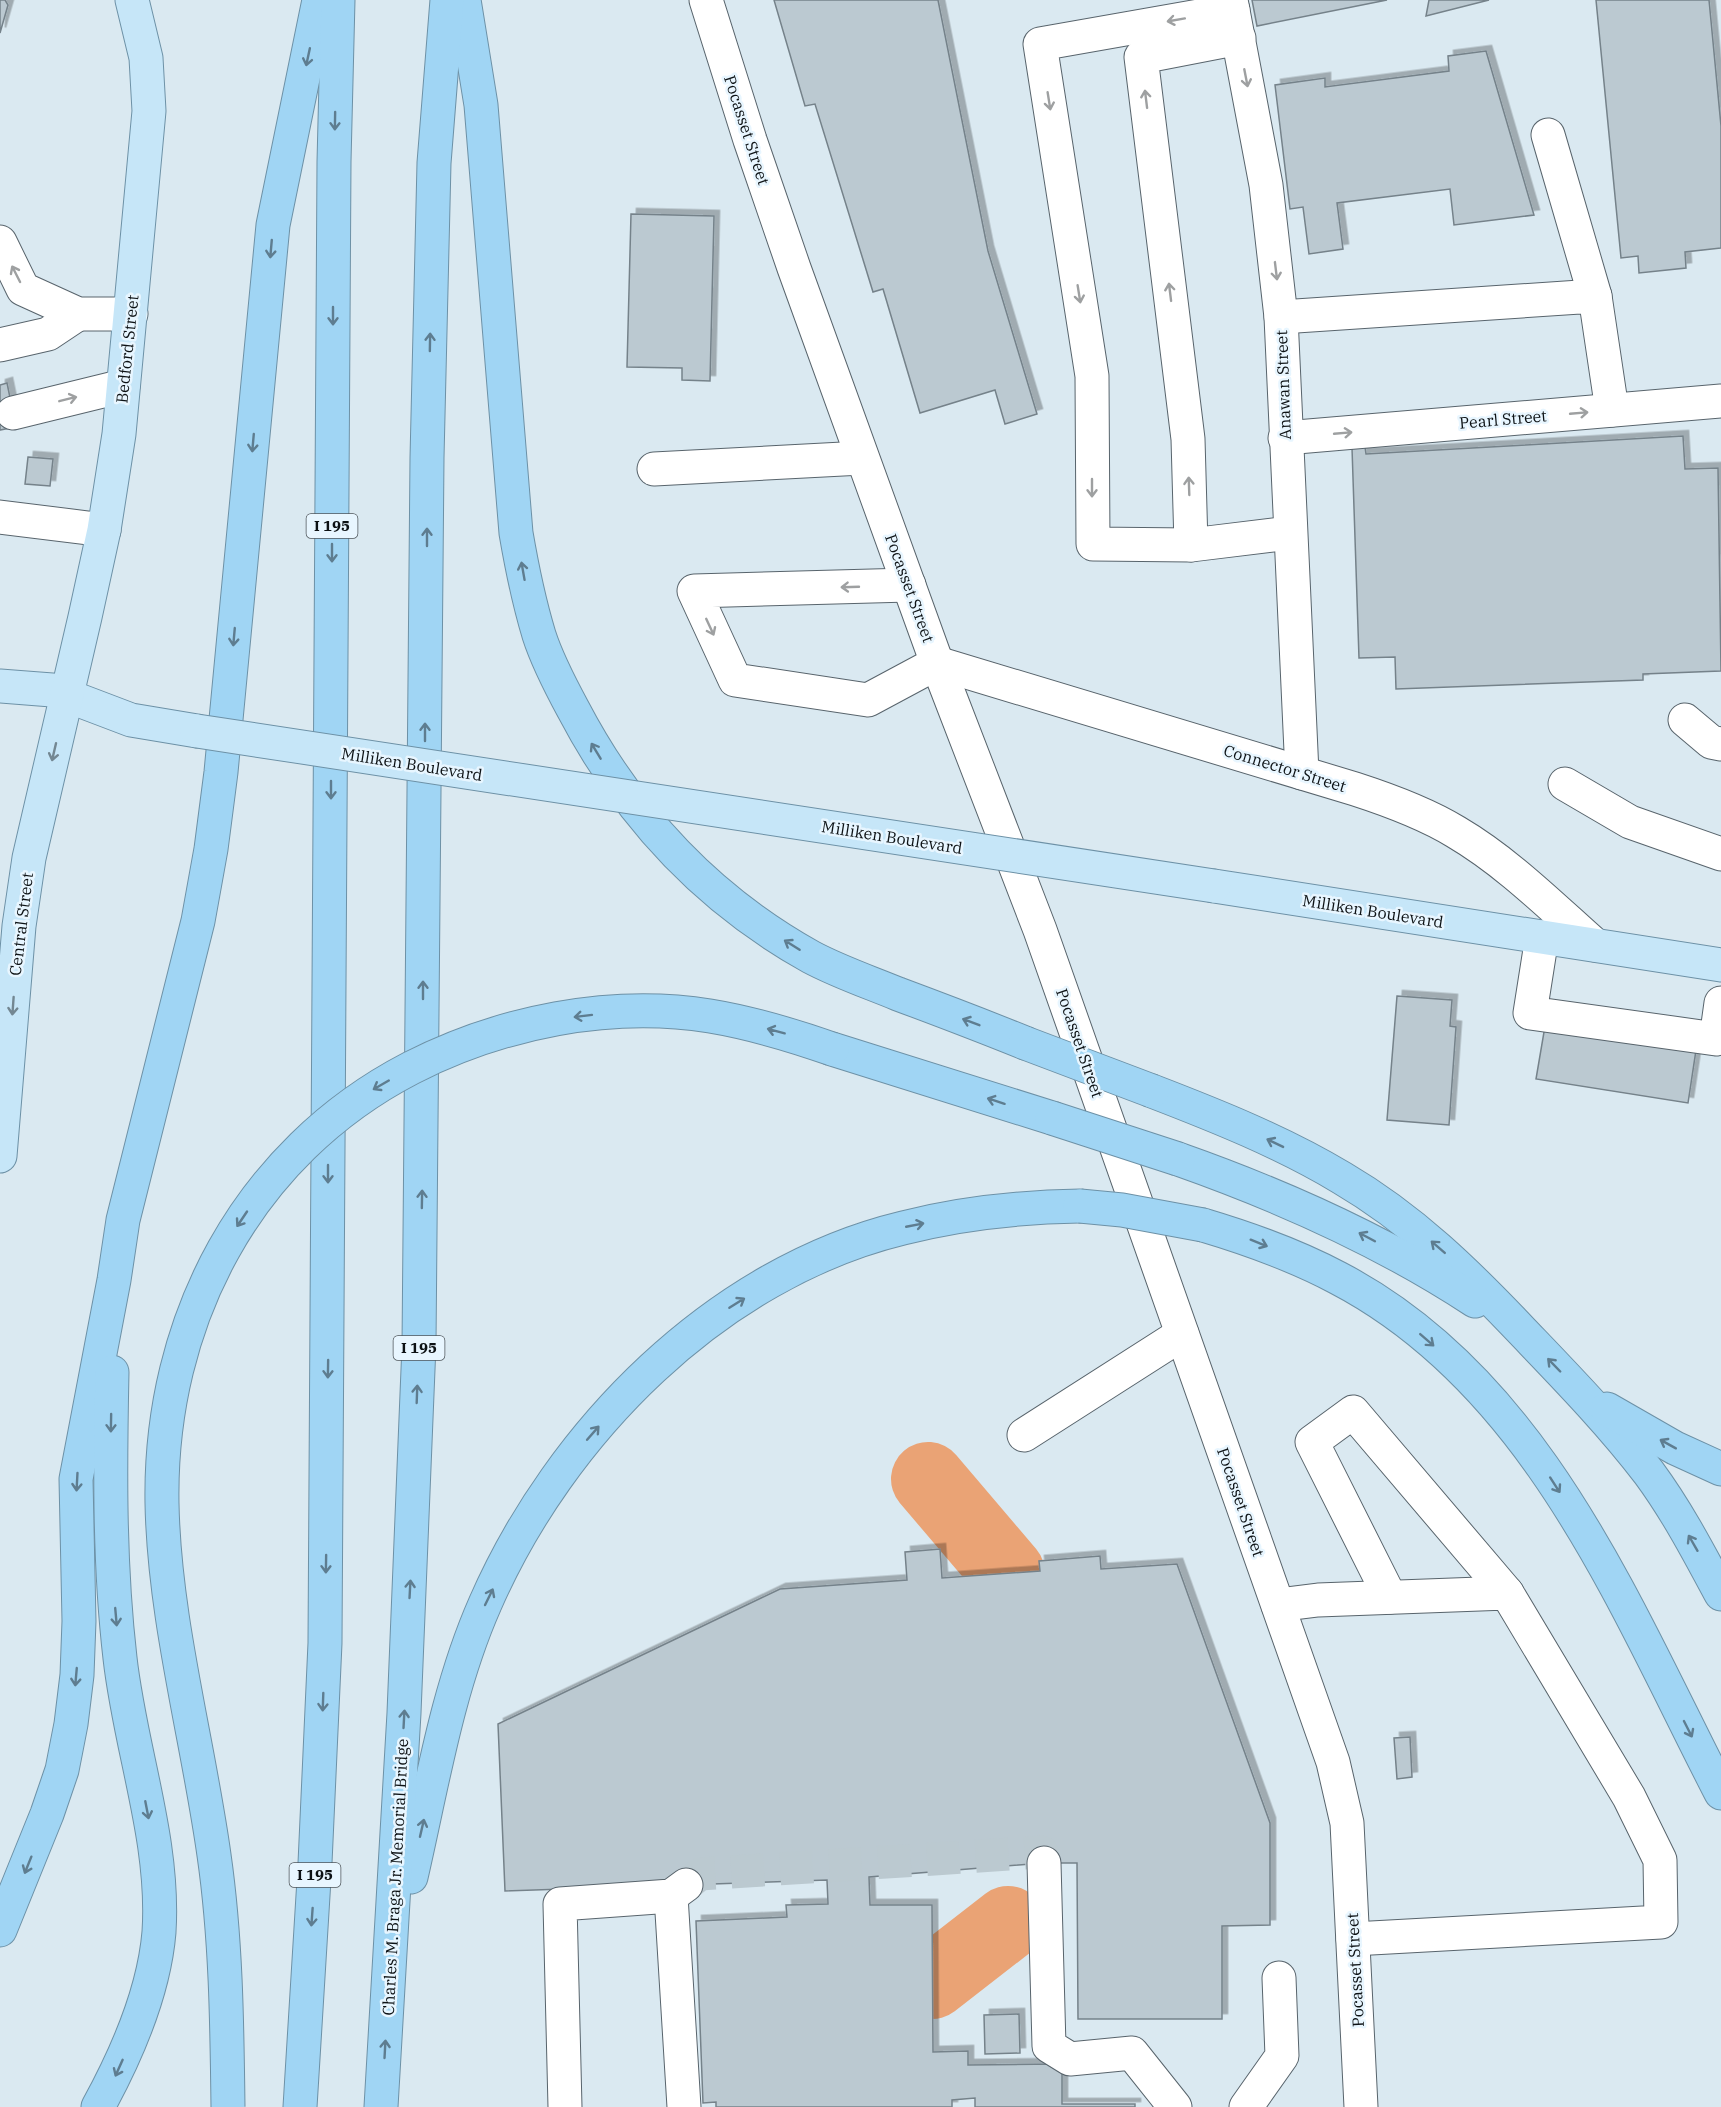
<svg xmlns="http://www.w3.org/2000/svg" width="1721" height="2107" font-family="'IBM Plex Serif',serif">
<defs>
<filter id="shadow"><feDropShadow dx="5.5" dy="-5.5" stdDeviation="0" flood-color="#0004"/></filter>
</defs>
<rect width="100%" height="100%" fill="#dae9f1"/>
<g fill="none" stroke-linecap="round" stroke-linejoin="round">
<g stroke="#eaa375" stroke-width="74">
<polyline points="928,1479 1008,1573"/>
<polyline points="932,1982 1008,1923"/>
</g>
</g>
<g fill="#bbc9d1" stroke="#75828a" stroke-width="1.5" filter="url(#shadow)">
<polygon points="0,0 5,0 8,5 0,33"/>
<polygon points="774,0 938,0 988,251 1037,414 1005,424 995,390 920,413 883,289 873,292 815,104 805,106"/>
<polygon points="1252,0 1387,0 1257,26"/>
<polygon points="1429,0 1489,0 1426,16"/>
<polygon points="1596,0 1709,0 1721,126 1721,248 1685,252 1686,268 1639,273 1638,256 1621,258"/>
<polygon points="1486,51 1534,215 1454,225 1450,189 1337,203 1343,249 1309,254 1303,207 1290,209 1275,85 1325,78 1325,87 1449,71 1448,56"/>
<polygon points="631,214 714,216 710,381 682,380 682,368 627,367"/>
<polygon points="7,383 16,427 0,430 0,385"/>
<polygon points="1683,436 1685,469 1718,468 1721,671 1643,674 1643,680 1396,689 1395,657 1359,658 1352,448 1365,447 1366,454"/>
<polygon points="28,457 53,459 50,486 25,484"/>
<polygon points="1397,996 1452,1000 1450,1026 1456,1027 1449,1125 1387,1120"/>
<polygon points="1545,1026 1696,1050 1688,1103 1536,1079"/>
<polygon points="940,1549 942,1578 1040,1571 1039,1561 1100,1556 1101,1569 1177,1564 1270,1823 1270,1925 1222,1926 1222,2019 1078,2019 1077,1863 1044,1863 869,1877 870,1905 932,1905 933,2052 968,2051 968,2065 1062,2064 1062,2104 1135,2104 1135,2107 975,2107 975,2098 952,2100 952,2107 716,2107 716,2102 703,2103 696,1921 787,1917 786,1905 828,1904 827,1880 505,1891 498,1724 780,1589 907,1580 905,1552"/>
<polygon points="1410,1737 1412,1777 1397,1779 1394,1738"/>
<polygon points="1019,2014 1020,2053 985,2054 984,2015"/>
</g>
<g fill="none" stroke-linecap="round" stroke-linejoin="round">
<polyline stroke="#bbc9d0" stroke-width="33" stroke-dasharray="33 16" stroke-linecap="butt" points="686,1885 700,1874 1042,1852 1044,1863"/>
<g stroke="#58646c" stroke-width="35">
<g id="minor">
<polyline points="706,0 750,140 794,268 937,663 1040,930 1333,1762 1347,1823 1361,2107"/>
<polyline points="1231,0 1266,185 1281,317 1302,773"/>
<polyline points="1233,10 1040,44 1092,376 1093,544 1191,545 1290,533"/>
<polyline points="1548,135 1595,296"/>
<polyline points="0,242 23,289 78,314 131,314"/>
<polyline points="1281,317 1595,296 1612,410"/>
<polyline points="0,345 48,334 78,314"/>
<polyline points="13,413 123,386"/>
<polyline points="1285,438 1721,401"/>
<polyline points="654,469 862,458"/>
<polyline points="0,517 104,530"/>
<polyline points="1191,545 1188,439 1141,57 1239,38"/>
<polyline points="909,585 694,591 735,680 868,700 937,663"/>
<path d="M 937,663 L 1355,789 C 1389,800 1425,813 1456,832 C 1507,862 1551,906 1595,945"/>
<polyline points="1685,720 1711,742 1721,744"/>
<polyline points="1565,784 1630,822 1721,854"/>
<polyline points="1542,937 1530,1013 1716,1039 1721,1003"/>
<polyline points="1024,1435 1182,1334"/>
<polyline points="1390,1597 1312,1442 1353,1412 1507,1593"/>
<polyline points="1278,1605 1318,1600 1507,1593 1629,1797 1660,1860 1661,1922 1353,1939"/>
<polyline points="1044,1863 1049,2046 1070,2059 1132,2053 1175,2107"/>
<polyline points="671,1896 684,2107"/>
<polyline points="565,2107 560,1904 671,1896 686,1885"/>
<polyline points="1246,2107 1282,2056 1279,1978"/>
</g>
</g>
<g stroke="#6d91a6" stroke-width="35">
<g id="major">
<polyline points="0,686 52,690 131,720 197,731"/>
<polyline points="1214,886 1721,965"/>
<polyline points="0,1156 19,926 29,858 85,617 104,530 119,434 149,111 146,58 132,0"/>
</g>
</g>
<g stroke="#6d91a6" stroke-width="35">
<g id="highway">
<path d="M 464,0 L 481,105 L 516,533 C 522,568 529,602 539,635 C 547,660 560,685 573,709 C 628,814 707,899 811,957 C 839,972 869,982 898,994 C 941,1010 983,1026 1025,1043"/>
<polyline points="832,1049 1052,1118"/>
<path d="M 1152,1091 C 1217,1116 1282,1142 1342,1178 C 1412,1219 1467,1273 1522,1331 C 1566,1377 1610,1422 1649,1473 C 1677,1511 1699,1553 1721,1594"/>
<path d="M 1178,1159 C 1283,1196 1382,1240 1475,1301"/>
<path d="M 1203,1225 C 1250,1239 1295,1255 1338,1278 C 1537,1382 1624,1605 1721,1793"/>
<polyline points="1607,1409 1675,1448 1721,1469"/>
<path d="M 411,1877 C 432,1786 447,1690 485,1604 C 560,1432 717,1273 903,1228 C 961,1213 1021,1207 1080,1206"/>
<polyline points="0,1930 47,1814 62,1770 71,1724 77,1675 79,1621 76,1479 114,1280 123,1220 198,921 211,849 221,772 273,225 319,0"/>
<path d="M 98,2107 C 127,2054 154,1993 159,1932 C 165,1840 130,1749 120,1658 C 109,1563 110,1467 112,1372"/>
<polyline points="300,2107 315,1863 325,1643 334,162 338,0"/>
<polyline points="381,2107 404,1713 419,1345 427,458 434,163 447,0"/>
</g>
</g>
<use href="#minor" stroke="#fff" stroke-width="33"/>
<use href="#major" stroke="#c6e6f8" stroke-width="33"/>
<use href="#highway" stroke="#a0d5f4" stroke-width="33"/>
<g stroke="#6d91a6" stroke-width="35" stroke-linecap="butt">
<polyline id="major-bridge" points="197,731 1214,886"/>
</g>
<g stroke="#6d91a6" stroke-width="35" stroke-linecap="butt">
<g id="highway-bridge">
<polyline points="1025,1043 1152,1091"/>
<polyline points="1052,1118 1178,1159"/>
<polyline points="1080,1206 1122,1210 1203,1225"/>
<path d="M 228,2107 C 227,2023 226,1938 214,1855 C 198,1740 164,1619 162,1503 C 159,1321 247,1153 411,1068 C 501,1022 610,1000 710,1016 C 752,1023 792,1035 832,1049"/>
</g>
</g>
<use href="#major-bridge" stroke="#c6e6f8" stroke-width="33"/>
<use href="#highway-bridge" stroke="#a0d5f4" stroke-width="33"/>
</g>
<defs><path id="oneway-shaft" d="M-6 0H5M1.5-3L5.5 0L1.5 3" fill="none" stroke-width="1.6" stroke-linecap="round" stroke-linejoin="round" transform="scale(1.5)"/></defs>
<g stroke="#9ea0a1">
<use href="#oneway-shaft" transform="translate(1176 20) rotate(170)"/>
<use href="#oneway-shaft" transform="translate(1246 78) rotate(79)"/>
<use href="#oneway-shaft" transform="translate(1146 99) rotate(-97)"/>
<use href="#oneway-shaft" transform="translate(1049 101) rotate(81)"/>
<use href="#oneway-shaft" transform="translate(1276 271) rotate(83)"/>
<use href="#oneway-shaft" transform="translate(16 274) rotate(-117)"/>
<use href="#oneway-shaft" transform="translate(1170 292) rotate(-97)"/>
<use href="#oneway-shaft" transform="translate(1079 294) rotate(81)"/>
<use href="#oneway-shaft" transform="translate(68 399) rotate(-14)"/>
<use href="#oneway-shaft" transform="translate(1579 413) rotate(-5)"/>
<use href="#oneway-shaft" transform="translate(1343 433) rotate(-5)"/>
<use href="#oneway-shaft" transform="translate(1189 486) rotate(-92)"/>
<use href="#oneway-shaft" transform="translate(1092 488) rotate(90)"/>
<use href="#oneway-shaft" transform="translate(850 587) rotate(178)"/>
<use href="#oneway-shaft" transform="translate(710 627) rotate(65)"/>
</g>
<g stroke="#5e7d90">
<use href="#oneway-shaft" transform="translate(308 57) rotate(102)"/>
<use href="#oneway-shaft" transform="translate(335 121) rotate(91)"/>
<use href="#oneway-shaft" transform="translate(271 249) rotate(95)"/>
<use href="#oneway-shaft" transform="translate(333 316) rotate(90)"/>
<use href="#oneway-shaft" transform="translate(430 342) rotate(-89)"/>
<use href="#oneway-shaft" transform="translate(253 443) rotate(95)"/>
<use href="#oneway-shaft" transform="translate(427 537) rotate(-90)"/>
<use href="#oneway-shaft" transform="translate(332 553) rotate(90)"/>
<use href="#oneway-shaft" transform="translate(523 571) rotate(-100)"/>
<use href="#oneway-shaft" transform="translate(234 637) rotate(95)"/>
<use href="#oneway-shaft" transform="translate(425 732) rotate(-90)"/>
<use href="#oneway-shaft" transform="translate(596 751) rotate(-121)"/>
<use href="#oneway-shaft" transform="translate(331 790) rotate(90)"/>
<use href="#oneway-shaft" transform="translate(792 945) rotate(-148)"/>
<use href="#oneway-shaft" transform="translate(423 990) rotate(-90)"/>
<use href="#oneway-shaft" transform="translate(583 1016) rotate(173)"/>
<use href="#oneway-shaft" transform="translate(971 1022) rotate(-159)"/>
<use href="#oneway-shaft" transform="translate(776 1031) rotate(-165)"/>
<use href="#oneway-shaft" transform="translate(381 1085) rotate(150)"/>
<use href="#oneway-shaft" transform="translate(996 1101) rotate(-162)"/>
<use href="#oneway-shaft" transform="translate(1275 1143) rotate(-154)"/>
<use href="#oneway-shaft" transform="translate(328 1174) rotate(90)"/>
<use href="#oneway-shaft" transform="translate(422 1199) rotate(-89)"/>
<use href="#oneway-shaft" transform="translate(242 1219) rotate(124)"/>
<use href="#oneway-shaft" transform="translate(915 1225) rotate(-11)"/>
<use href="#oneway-shaft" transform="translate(1367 1237) rotate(-152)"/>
<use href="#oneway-shaft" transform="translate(1259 1243) rotate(22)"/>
<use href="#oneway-shaft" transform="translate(1438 1247) rotate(-139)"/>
<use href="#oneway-shaft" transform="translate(737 1303) rotate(-32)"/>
<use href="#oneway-shaft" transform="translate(1427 1340) rotate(41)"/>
<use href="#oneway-shaft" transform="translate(1554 1365) rotate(-134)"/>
<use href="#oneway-shaft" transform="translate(328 1369) rotate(91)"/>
<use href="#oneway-shaft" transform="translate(417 1394) rotate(-88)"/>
<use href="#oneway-shaft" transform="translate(111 1423) rotate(91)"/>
<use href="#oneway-shaft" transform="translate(593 1433) rotate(-49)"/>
<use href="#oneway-shaft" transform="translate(1668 1444) rotate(-151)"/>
<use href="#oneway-shaft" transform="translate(77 1482) rotate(93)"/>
<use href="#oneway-shaft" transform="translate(1555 1485) rotate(57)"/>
<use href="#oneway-shaft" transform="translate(1693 1543) rotate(-120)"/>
<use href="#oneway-shaft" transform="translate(326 1564) rotate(91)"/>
<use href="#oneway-shaft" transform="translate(410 1589) rotate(-87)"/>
<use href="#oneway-shaft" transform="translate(489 1597) rotate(-64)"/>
<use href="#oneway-shaft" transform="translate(116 1617) rotate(85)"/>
<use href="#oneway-shaft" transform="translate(76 1677) rotate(95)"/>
<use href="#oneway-shaft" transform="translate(323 1702) rotate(92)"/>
<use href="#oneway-shaft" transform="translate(404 1719) rotate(-87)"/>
<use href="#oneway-shaft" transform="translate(1688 1729) rotate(63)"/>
<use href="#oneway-shaft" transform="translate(147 1810) rotate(79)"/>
<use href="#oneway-shaft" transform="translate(422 1828) rotate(-77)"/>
<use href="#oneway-shaft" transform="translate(28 1865) rotate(112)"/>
<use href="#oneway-shaft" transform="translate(312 1917) rotate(94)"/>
<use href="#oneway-shaft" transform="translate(385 2049) rotate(-87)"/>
<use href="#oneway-shaft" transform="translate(119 2068) rotate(114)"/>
</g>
<g stroke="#738792">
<use href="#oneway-shaft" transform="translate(54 752) rotate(103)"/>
<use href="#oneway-shaft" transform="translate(13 1006) rotate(94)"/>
</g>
<g text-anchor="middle" stroke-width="5" stroke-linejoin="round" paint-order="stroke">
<g fill="#e8f6ff" stroke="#4f565b" stroke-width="1.5">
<rect x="306.5" y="514" width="51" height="24" rx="4.5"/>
<rect x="393.5" y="1336" width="51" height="24" rx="4.5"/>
<rect x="289.5" y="1863" width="51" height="24" rx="4.5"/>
</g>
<g font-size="15" font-weight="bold" fill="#0d1215">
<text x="332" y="531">I 195</text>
<text x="419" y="1353">I 195</text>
<text x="315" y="1880">I 195</text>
</g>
<g font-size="16" fill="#0d1215" stroke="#e8f6ff">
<text transform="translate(747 130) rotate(72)" y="6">Pocasset Street</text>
<text transform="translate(127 349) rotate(-84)" y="6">Bedford Street</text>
<text transform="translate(1283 385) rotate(-92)" y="6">Anawan Street</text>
<text transform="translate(1503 419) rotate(-5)" y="6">Pearl Street</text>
<text transform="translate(910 588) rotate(70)" y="6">Pocasset Street</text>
<text transform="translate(412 764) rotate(9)" y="6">Milliken Boulevard</text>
<text transform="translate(1285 768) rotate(17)" y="6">Connector Street</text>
<text transform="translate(892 837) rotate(9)" y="6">Milliken Boulevard</text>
<text transform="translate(1373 911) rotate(9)" y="6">Milliken Boulevard</text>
<text transform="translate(21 924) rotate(-83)" y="6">Central Street</text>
<text transform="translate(1080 1043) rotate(71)" y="6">Pocasset Street</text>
<text transform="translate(1241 1502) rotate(71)" y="6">Pocasset Street</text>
<text transform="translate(395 1877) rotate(-87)" y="6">Charles M. Braga Jr. Memorial Bridge</text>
<text transform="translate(1355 1970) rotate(-93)" y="6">Pocasset Street</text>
</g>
</g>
</svg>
